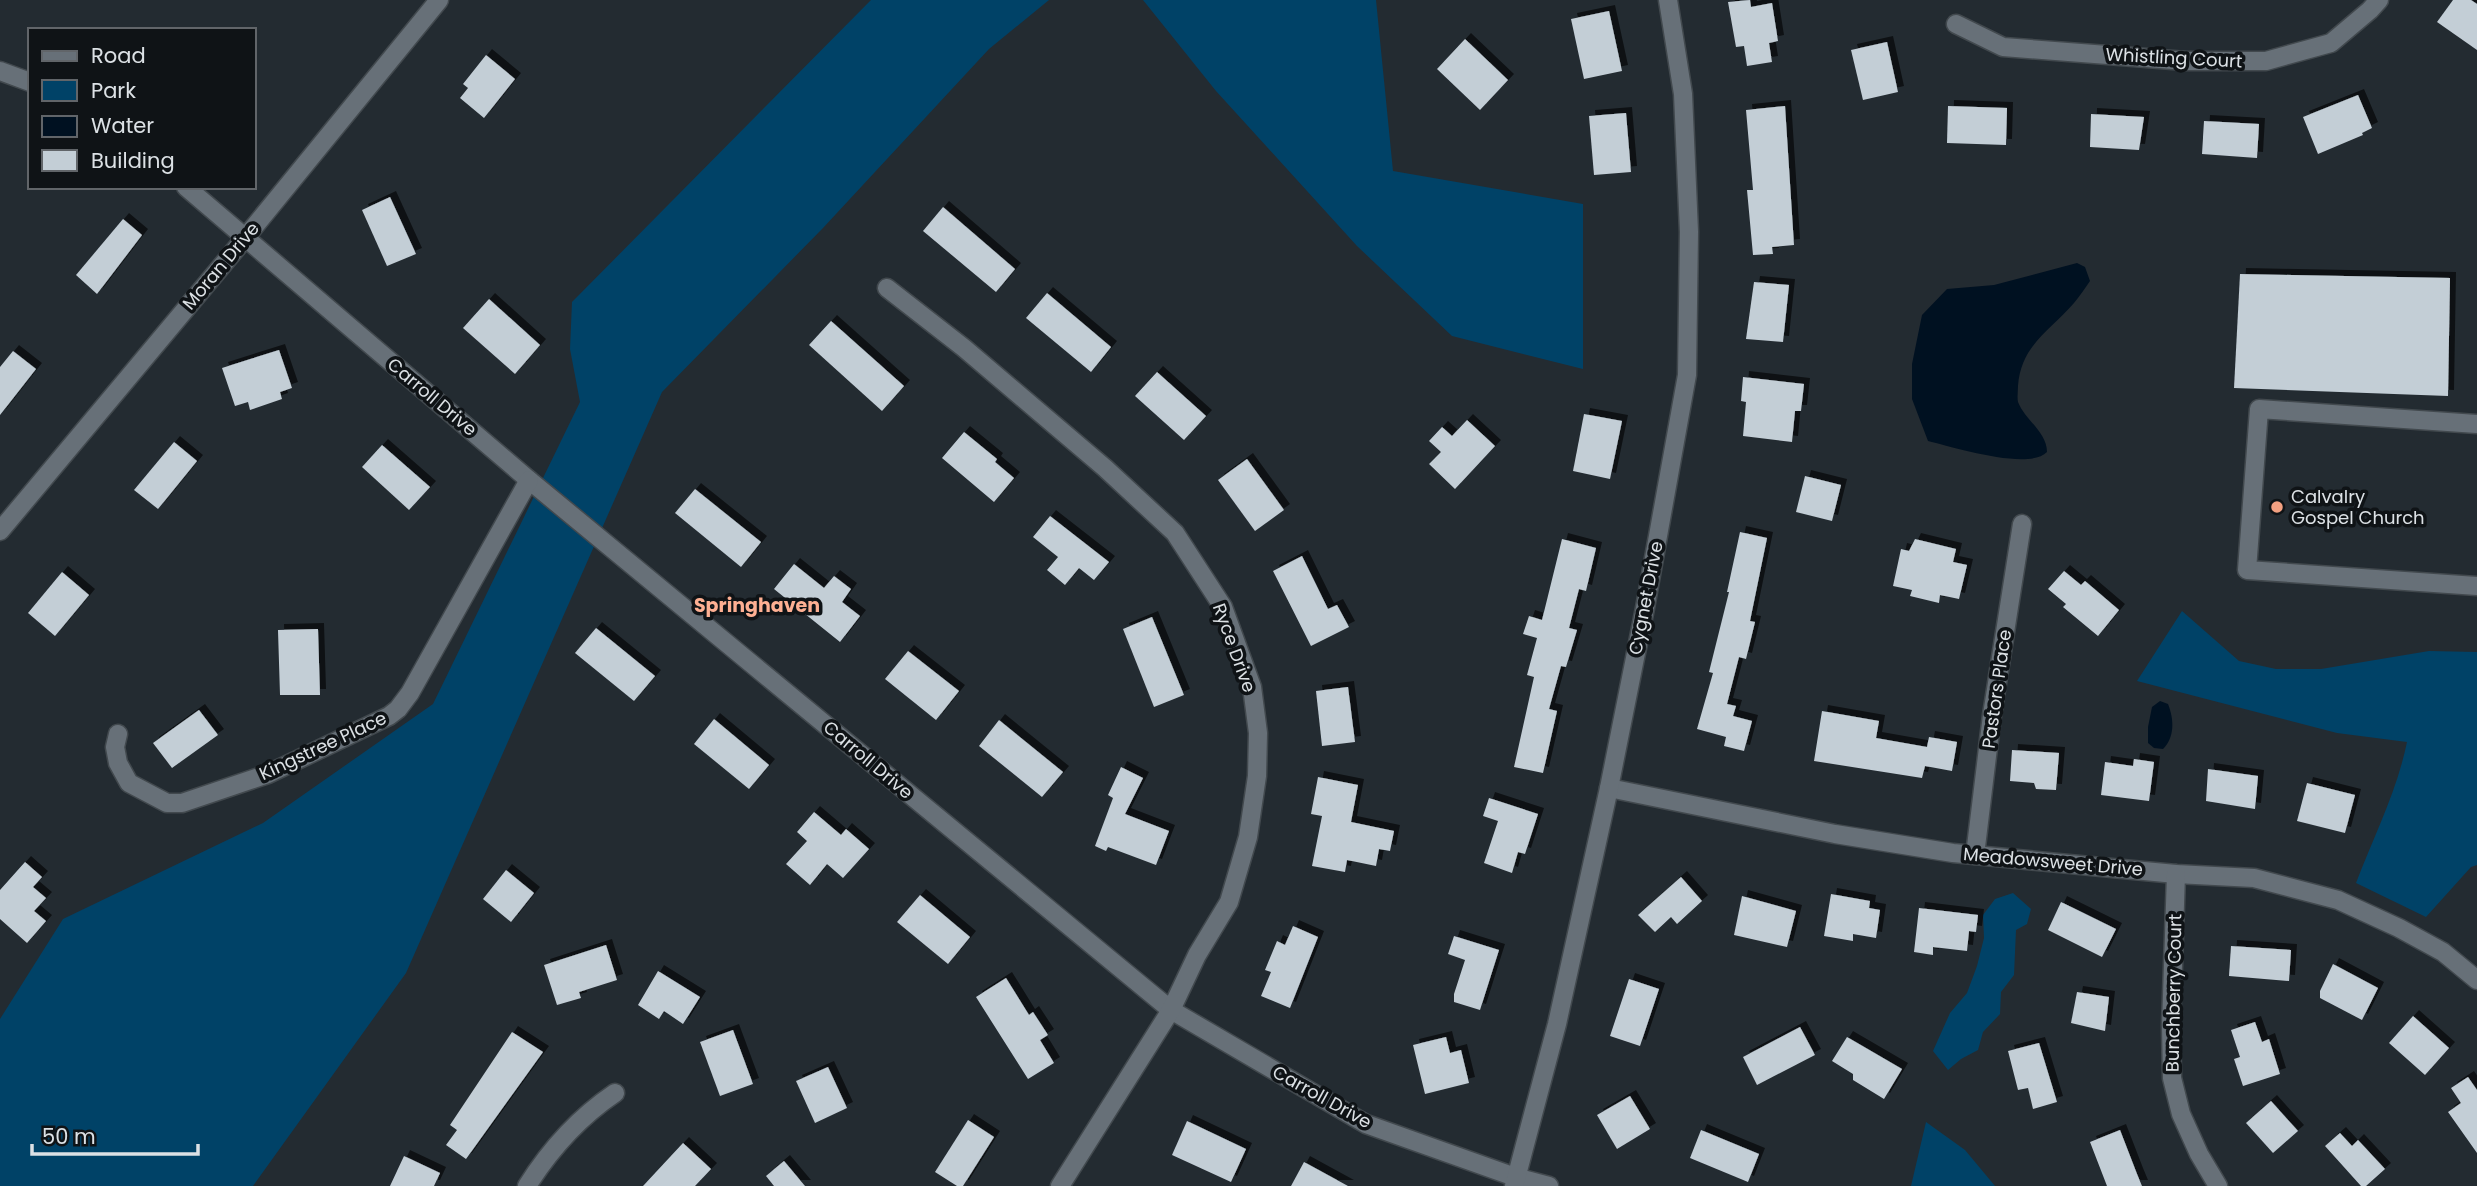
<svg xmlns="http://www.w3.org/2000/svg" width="2477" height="1186" font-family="Poppins,sans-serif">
<defs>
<filter id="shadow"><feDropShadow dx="6" dy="-6" stdDeviation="0" flood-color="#0009"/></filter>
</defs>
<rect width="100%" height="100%" fill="#232b31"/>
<g fill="#004267">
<polygon points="871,0 1049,0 989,49 823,228 662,392 406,973 253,1186 0,1186 0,1019 63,919 263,823 433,704 580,402 570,349 572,302"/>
<polygon points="1143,0 1376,0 1393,171 1583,204 1583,369 1452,336 1357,246 1216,91"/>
<path d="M 2182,611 L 2239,661 L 2276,669 L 2321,669 L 2429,651 L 2477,652 L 2477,865 L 2471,867 L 2426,917 L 2356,883 C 2374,836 2397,791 2407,742 L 2337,733 L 2137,681 Z"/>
<polygon points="2013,893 2031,909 2027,924 2016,930 2014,975 2001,992 2000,1014 1983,1032 1978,1050 1961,1059 1948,1070 1933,1051 1950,1013 1967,993 1977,966 1984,938 1983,915 1995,899"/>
<polygon points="1926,1122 1965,1150 1995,1186 1911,1186"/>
</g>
<g fill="#001121">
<path d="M 2077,263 L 2085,267 L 2090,281 C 2085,288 2080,296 2074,303 C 2050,331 2021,345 2018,386 C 2018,391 2017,397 2018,402 C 2025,420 2047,432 2047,452 C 2029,471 1953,447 1928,441 L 1912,399 L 1912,364 L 1922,315 L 1947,289 L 1994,285 Z"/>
<path d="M 2160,701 L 2168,704 C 2174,719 2175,737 2163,749 L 2154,748 L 2148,743 L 2148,727 L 2152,707 Z"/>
</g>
<g fill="#c3ced6" filter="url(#shadow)">
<polygon points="1750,0 1751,7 1772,3 1778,41 1769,43 1772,62 1747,66 1744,46 1736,47 1728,2"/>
<polygon points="2453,0 2471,0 2477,4 2477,50 2437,22"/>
<polygon points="1609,11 1622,71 1584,79 1571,19"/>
<polygon points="1465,39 1508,80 1480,110 1437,69"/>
<polygon points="1887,42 1898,92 1863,100 1851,50"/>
<polygon points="486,55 515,79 484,118 460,98 468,88 463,84"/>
<polygon points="2358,95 2372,128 2362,133 2363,135 2318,154 2303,117"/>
<polygon points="1785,106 1794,245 1772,247 1773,254 1753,255 1747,190 1753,190 1746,110"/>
<polygon points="1948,106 2007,108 2006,145 1947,143"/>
<polygon points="1626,113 1631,172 1594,175 1589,116"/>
<polygon points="2091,114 2144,117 2139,150 2090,147"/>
<polygon points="2204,121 2259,124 2257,158 2202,154"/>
<polygon points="390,197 416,254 387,266 362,210"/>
<polygon points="943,207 1015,269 996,292 923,231"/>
<polygon points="123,219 142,235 97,294 76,275"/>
<polygon points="2240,274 2450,278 2448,396 2234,388"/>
<polygon points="1754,282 1789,285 1783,342 1746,339"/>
<polygon points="1047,293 1111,347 1091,372 1026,318"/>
<polygon points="489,299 540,345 515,374 463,328"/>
<polygon points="831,321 904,386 882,411 809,345"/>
<polygon points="279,350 292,388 280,392 282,399 250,410 248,402 235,406 222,368"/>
<polygon points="13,351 36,369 0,415 0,367"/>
<polygon points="1157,372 1206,416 1184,440 1135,396"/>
<polygon points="1743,377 1804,384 1801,411 1795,411 1792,442 1743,436 1746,402 1741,401"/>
<polygon points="1584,414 1622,421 1610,479 1573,471"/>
<polygon points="1467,420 1495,446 1455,489 1429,464 1441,452 1429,441 1442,427 1452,436"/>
<polygon points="964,432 997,459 995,462 1014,478 994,502 942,458"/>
<polygon points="174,442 197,461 158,509 134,490"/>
<polygon points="382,445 430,487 409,510 362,467"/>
<polygon points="1247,459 1284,510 1255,531 1218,480"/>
<polygon points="1805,476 1841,485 1832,521 1796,512"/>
<polygon points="695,489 761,542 741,567 675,513"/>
<polygon points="1050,516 1109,562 1094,580 1079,568 1065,585 1047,570 1058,557 1033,537"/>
<polygon points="1740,532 1767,538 1750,621 1755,622 1746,659 1739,657 1727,704 1736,706 1733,716 1752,721 1744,751 1724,746 1726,737 1697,729 1713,673 1709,672 1729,592 1727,592"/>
<polygon points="1562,539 1596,548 1586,591 1579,589 1569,628 1577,630 1566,667 1561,666 1549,709 1557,711 1543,773 1514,767 1534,677 1527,675 1537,638 1523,634 1529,616 1542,620"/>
<polygon points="1915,539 1956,549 1953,562 1967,565 1959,599 1940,595 1939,603 1910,596 1912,590 1893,586 1901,549 1909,551"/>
<polygon points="1302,556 1328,609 1337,605 1349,627 1311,646 1273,571"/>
<polygon points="794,564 824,588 834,576 851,589 842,602 860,616 840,642 774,589"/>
<polygon points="2064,571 2081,585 2085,581 2119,610 2098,636 2063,607 2066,604 2048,589"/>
<polygon points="62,572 89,595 55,636 28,613"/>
<polygon points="1152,617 1184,695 1154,707 1123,629"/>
<polygon points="596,628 655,676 634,701 575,653"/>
<polygon points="318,629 320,695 280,695 278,630"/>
<polygon points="908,651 959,691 936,720 885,679"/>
<polygon points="1348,687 1355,742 1322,746 1316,691"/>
<polygon points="199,710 218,735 172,768 153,743"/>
<polygon points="1822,711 1879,721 1876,738 1927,747 1929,737 1957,742 1952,771 1925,766 1922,778 1814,761"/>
<polygon points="714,719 769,765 749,789 694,744"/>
<polygon points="999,720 1063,772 1042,797 979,746"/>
<polygon points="2012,750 2059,753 2056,790 2036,789 2034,783 2010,781"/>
<polygon points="2134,759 2154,762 2149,801 2101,795 2105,762 2133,766"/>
<polygon points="1121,767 1143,778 1125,814 1169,831 1156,865 1108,847 1106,851 1095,846 1113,798 1108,795"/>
<polygon points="2208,769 2258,776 2255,809 2206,801"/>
<polygon points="1318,777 1358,785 1351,822 1394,831 1390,851 1379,849 1376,866 1347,860 1345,872 1312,866 1322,816 1311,814"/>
<polygon points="2307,783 2355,795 2345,833 2297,821"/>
<polygon points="1489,798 1538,814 1525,854 1518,852 1512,873 1484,863 1498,821 1483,816"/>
<polygon points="814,812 841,835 846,829 869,849 843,878 827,864 810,885 786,864 807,841 797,832"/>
<polygon points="25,862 42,877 33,887 46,898 34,911 46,921 27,943 0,919 0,890"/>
<polygon points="506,870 534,893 511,922 483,899"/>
<polygon points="1681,877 1702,901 1677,924 1671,917 1655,932 1638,915"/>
<polygon points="1831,894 1870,901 1869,908 1880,910 1876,938 1853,934 1853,941 1824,936"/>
<polygon points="920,895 970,937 948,964 897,922"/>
<polygon points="1742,896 1796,911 1787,947 1734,935"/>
<polygon points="2061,902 2116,929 2102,957 2048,930"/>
<polygon points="1919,908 1978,915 1976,932 1969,931 1967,951 1933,947 1933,955 1914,952"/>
<polygon points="1293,926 1318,937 1290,1008 1261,996 1271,972 1265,970 1277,941 1285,945"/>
<polygon points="1454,936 1499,950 1480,1010 1454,1002 1454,994 1465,960 1448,954"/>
<polygon points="606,945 617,980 579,992 581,998 557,1005 544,965"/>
<polygon points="2231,946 2291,950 2289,981 2229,976"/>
<polygon points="2333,964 2378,988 2362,1020 2320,998 2320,991"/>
<polygon points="658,971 700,997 683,1024 664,1011 659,1019 638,1005"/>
<polygon points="1006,978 1029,1015 1033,1012 1048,1035 1040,1040 1054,1063 1028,1079 976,997"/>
<polygon points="1629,979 1659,989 1640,1046 1610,1036"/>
<polygon points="2077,992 2109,997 2105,1031 2071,1023"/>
<polygon points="2413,1016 2449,1048 2425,1075 2389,1043"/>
<polygon points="2255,1022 2262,1042 2269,1039 2280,1074 2243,1086 2234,1059 2240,1057 2231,1030"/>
<polygon points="1800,1027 1815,1055 1757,1085 1743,1057"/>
<polygon points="733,1030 753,1084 720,1096 700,1042"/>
<polygon points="512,1032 543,1052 466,1159 446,1145 457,1130 450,1125"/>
<polygon points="1446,1037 1450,1053 1461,1050 1469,1083 1425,1094 1413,1045"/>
<polygon points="1847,1037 1902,1069 1884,1099 1853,1080 1853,1074 1832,1061"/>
<polygon points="2039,1043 2057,1102 2033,1109 2028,1088 2018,1090 2008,1051"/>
<polygon points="828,1067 847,1108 815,1123 796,1081"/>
<polygon points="2468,1077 2477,1090 2477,1153 2448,1112 2461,1103 2451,1088"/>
<polygon points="1630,1096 1650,1129 1617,1149 1597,1115"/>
<polygon points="2271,1101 2298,1131 2273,1153 2246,1123"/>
<polygon points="968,1120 994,1137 963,1186 957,1186 935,1172"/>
<polygon points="1187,1121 1246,1149 1231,1182 1172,1155"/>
<polygon points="1701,1130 1759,1154 1748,1182 1690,1158"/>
<polygon points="2120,1130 2137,1174 2142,1186 2107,1186 2090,1142"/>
<polygon points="2340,1133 2352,1146 2358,1140 2385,1169 2366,1186 2361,1186 2325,1146"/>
<polygon points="683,1143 711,1169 695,1186 643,1186"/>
<polygon points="404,1156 440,1173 434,1186 390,1186"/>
<polygon points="784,1161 805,1186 774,1186 766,1176"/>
<polygon points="1304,1162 1348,1186 1291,1186"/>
</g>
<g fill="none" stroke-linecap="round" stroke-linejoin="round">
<g stroke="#42494e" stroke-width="21">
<g id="minor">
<polyline points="1956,24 2003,47 2186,61 2266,61 2331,43 2370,10 2379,0"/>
<polyline points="0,71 30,82"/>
<polyline points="186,187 529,480 1171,1010 1366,1124 1515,1177 1549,1186"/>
<polyline points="887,288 964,348 1105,468 1175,533 1223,607 1252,687 1258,733 1257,776 1248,837 1229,902 1197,955 1171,1010 1060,1186"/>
<polyline points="2477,424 2259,409 2247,570 2477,586"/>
<polyline points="0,531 245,238 439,0"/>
<polyline points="118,734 115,747 118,763 129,783 167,803 182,803 268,774 389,716 398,709 410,693 529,480"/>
<polyline points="1609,788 1835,834 1953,853 2176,874 2254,878 2338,900 2399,928 2443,952 2477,980"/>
<polyline points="1975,855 1992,715 2022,524"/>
<polyline points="2176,874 2171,1026 2172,1078 2181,1114 2199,1154 2218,1186"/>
<path d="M 527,1186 C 551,1148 578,1118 615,1093"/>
<polyline points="1514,1186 1557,1024 1609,788 1645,608 1687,375 1689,232 1683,94 1668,0"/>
</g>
</g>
<use href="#minor" stroke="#677078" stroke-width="18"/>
</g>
<circle fill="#f2a081" stroke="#0f1316" stroke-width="2.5" cx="2277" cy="507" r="7"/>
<g text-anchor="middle" stroke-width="7" stroke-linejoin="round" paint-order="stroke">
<g font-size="18" fill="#dce1e5" stroke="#0f1316">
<text transform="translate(2174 58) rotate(3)" y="6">Whistling Court</text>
<text transform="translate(221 266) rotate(-50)" y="6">Moran Drive</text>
<text transform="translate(432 397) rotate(40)" y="6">Carroll Drive</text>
<text transform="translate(1646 598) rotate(-79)" y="6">Cygnet Drive</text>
<text transform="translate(1234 648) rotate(70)" y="6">Ryce Drive</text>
<text transform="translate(1997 689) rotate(-82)" y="6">Pastors Place</text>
<text transform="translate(323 746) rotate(-25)" y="6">Kingstree Place</text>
<text transform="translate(868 760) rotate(40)" y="6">Carroll Drive</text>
<text transform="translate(2053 862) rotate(5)" y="6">Meadowsweet Drive</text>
<text transform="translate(2174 993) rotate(-89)" y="6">Bunchberry Court</text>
<text transform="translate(1322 1097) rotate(29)" y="6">Carroll Drive</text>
</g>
<g font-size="18" fill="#dce1e5" stroke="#0f1316" text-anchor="start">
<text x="2291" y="503">Calvalry<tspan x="2291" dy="21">Gospel Church</tspan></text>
</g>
<g font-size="19" font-weight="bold" fill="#feb093" stroke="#0f1316">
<text x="757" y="612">Springhaven</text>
</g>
</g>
<rect x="28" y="28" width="228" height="161" fill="#0f1316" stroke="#616569" stroke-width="2"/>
<rect x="42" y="51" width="35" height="10" fill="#677078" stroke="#616569" stroke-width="2"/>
<text x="91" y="63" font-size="21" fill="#dce1e5">Road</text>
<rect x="42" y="80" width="35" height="21" fill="#004267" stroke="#616569" stroke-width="2"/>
<text x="91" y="98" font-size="21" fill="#dce1e5">Park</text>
<rect x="42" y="116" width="35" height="21" fill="#001121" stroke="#616569" stroke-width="2"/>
<text x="91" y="133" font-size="21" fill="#dce1e5">Water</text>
<rect x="42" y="150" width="35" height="21" fill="#c3ced6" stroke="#616569" stroke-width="2"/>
<text x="91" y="168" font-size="21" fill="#dce1e5">Building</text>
<path d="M32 1144v10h166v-10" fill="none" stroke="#dce1e5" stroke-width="3.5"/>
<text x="42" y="1144" font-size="21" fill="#dce1e5" stroke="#0f1316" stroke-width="5" paint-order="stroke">50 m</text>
</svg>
